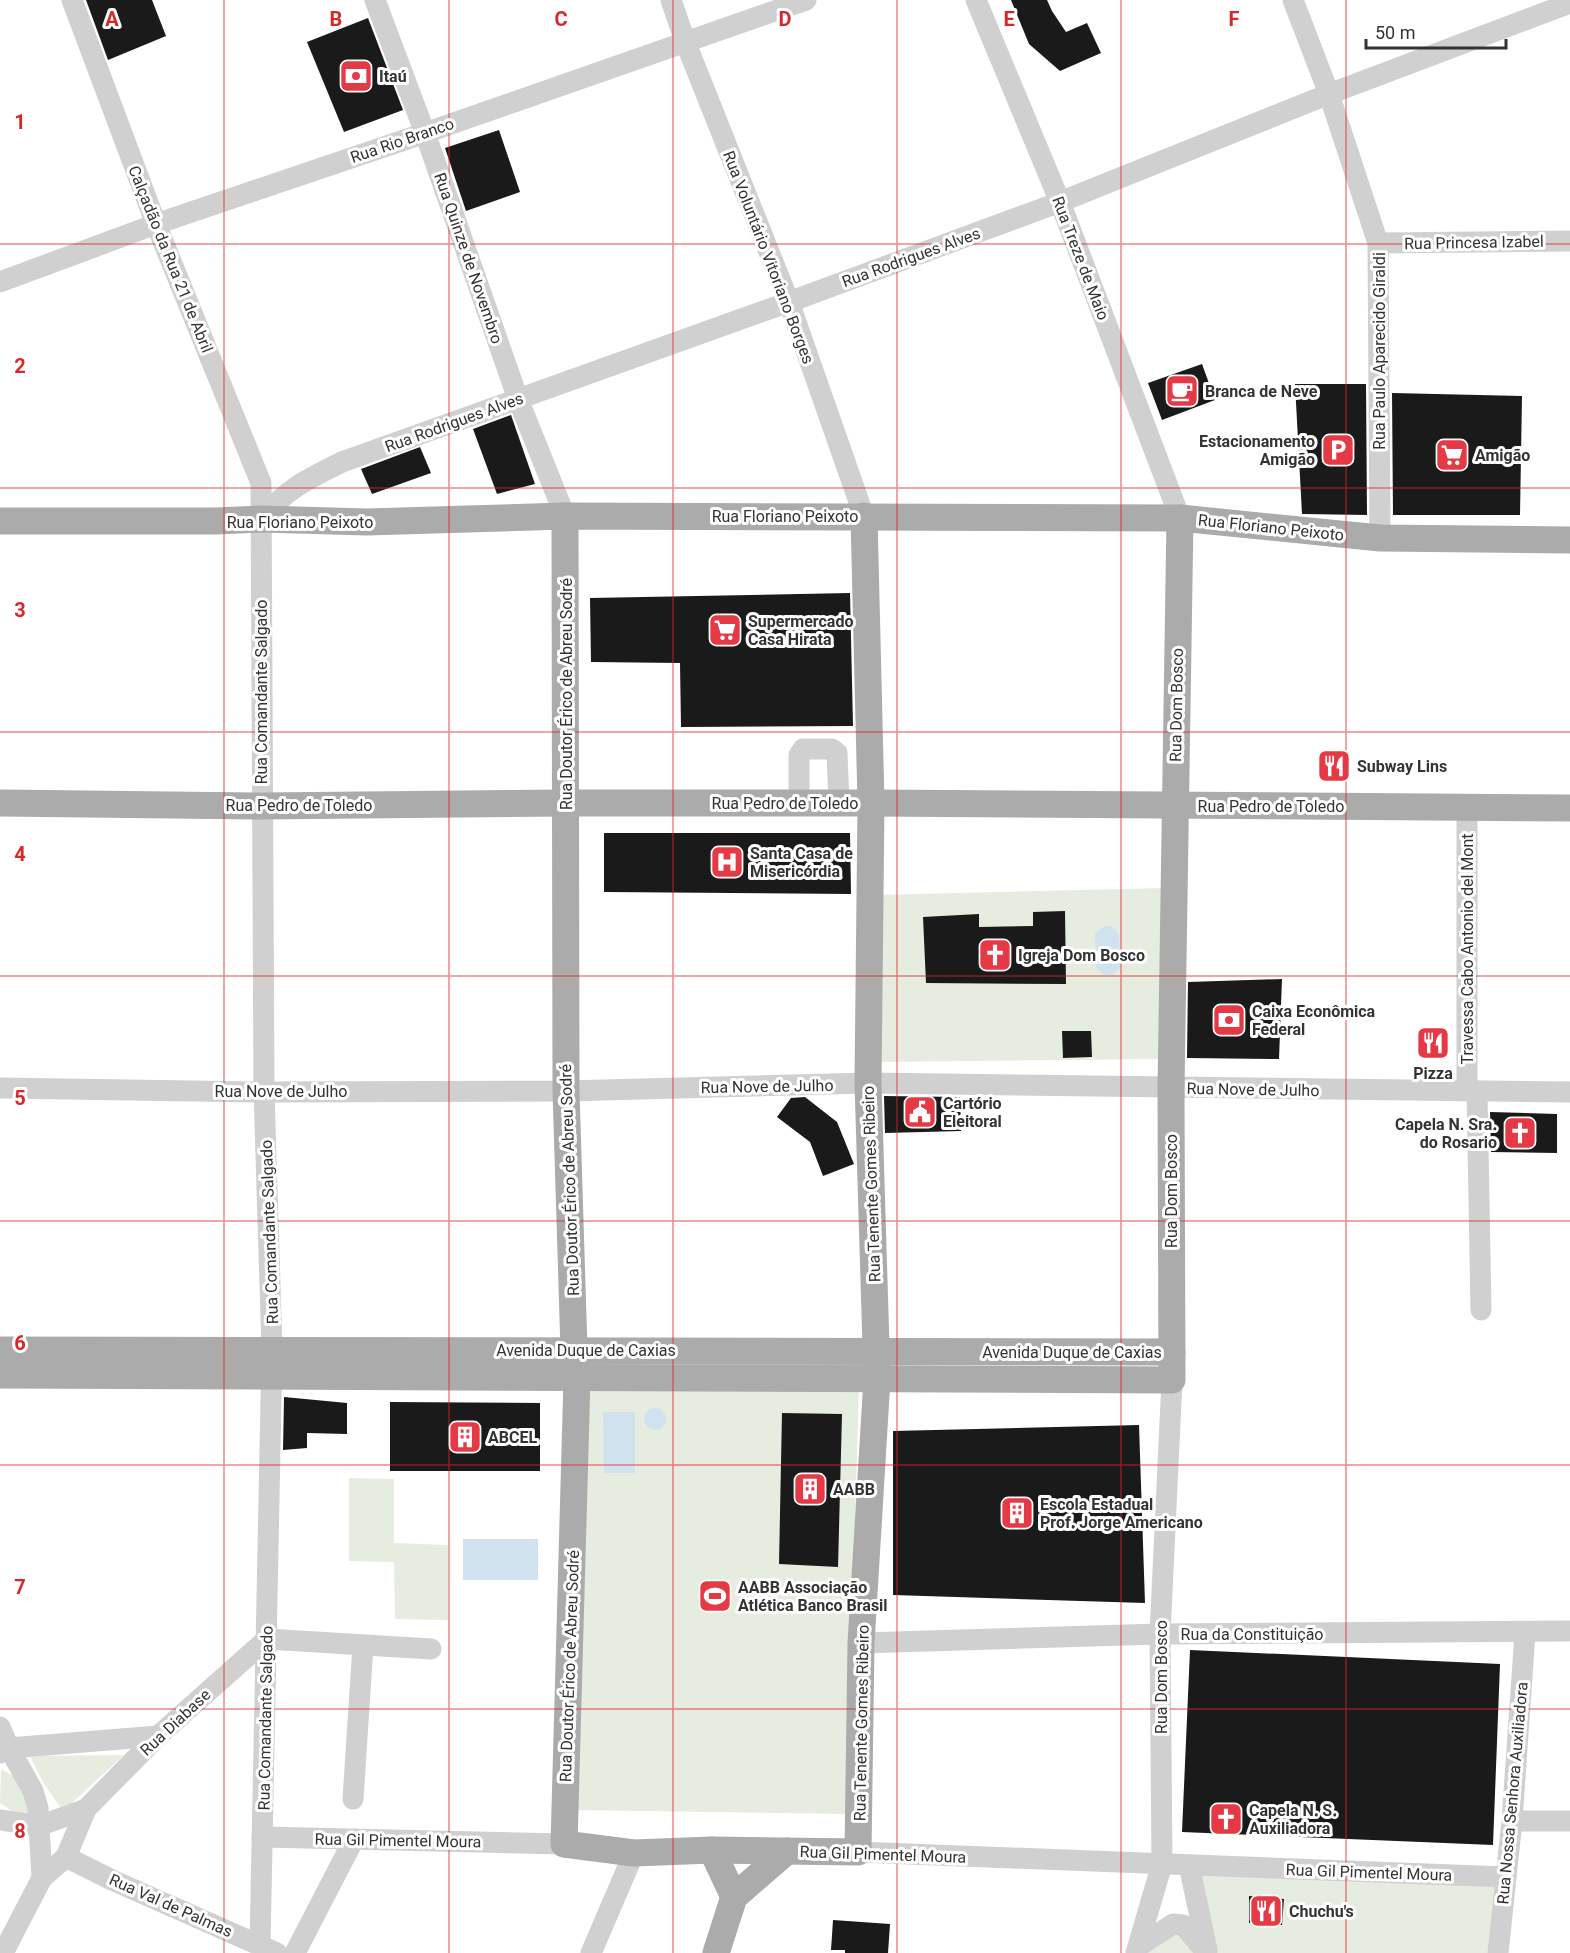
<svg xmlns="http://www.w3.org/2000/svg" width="1570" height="1953" font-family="Roboto,sans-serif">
<rect width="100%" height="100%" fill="#fff"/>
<g fill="#e6ecdf">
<polygon points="1166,888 1164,1059 876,1062 876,895"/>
<polygon points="580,1379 859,1381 847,1814 575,1810"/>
<polygon points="349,1478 394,1479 394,1543 448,1545 448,1620 395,1619 394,1562 349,1561"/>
<polygon points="124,1755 63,1811 43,1782 30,1756"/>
<polygon points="1,1769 15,1777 31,1808 25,1820 0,1803"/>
<polygon points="1194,1869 1501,1880 1495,1953 1209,1953"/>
<polygon points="1180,1930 1199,1953 1142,1953"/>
</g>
<g fill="#cfe2ee">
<polygon points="1111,926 1119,934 1120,968 1112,975 1104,975 1096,967 1095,934 1103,927"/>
<circle cx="655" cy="1419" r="11"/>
<polygon points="603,1412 635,1412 635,1473 604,1473"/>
<rect x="463" y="1539" width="75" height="41"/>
</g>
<g fill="#1a1a1a">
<polygon points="86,0 152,0 166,36 108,60"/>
<polygon points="1011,0 1047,0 1052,11 1066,32 1087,23 1101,53 1060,71 1029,44"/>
<polygon points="368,18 403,110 344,132 307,42"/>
<polygon points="499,130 520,192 466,211 445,148"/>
<polygon points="1202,364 1215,400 1162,420 1148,383"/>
<polygon points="1295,384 1366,384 1367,515 1302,514"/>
<polygon points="1392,393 1522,396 1520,515 1393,515"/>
<polygon points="511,415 535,484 497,494 473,429"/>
<polygon points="420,447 431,473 372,494 361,469"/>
<polygon points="850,593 853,726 681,727 680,663 591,662 590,598"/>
<polygon points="604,833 850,833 851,894 604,892"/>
<polygon points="1065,911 1066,984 926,983 923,917 979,914 979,927 1033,926 1033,912"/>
<polygon points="1282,979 1279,1059 1187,1058 1188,982"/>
<polygon points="1062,1031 1091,1031 1092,1057 1063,1058"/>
<polygon points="884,1096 960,1097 961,1131 885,1133"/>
<polygon points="805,1097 837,1122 854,1164 823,1176 810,1142 777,1117 791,1098"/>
<polygon points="1490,1112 1557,1114 1557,1153 1491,1152"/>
<polygon points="284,1397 347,1403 347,1434 307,1433 307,1448 283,1450"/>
<polygon points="390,1402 540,1403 540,1471 390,1471"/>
<polygon points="782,1413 842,1414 838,1567 779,1564"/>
<polygon points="1139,1425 1145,1603 893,1595 893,1431"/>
<polygon points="1190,1650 1500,1664 1493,1845 1182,1832"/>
<polygon points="1249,1896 1284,1899 1282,1925 1249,1923"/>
<polygon points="833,1920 890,1924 888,1953 845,1953 845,1950 831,1950"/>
</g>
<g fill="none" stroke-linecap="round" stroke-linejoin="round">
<g stroke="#d0d0d0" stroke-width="21">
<polyline points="72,0 156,224 261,483 264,1092 272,1350 260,1945"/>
<polyline points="375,0 425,133 518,399 565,516"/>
<polyline points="671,0 685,41 789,302 864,516"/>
<polyline points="976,0 1060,202 1180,518"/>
<polyline points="1293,0 1329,94 1378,243 1380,538"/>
<polyline points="1378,243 1570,241"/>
<polyline points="0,282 156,224 425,133 806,0"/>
<path d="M 261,519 C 288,488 306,480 342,462 L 789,302 L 1060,202 L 1329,94 L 1570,3"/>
<polyline points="799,803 799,755 803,749 832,749 837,753 839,803"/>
<polyline points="0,1088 264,1092 566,1091 868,1083 1570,1092"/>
<polyline points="1467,1091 1467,807"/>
<polyline points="1477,1091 1481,1310"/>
<polyline points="861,1643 1160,1634 1570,1631"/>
<polyline points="0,1727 9,1748 33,1791 38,1808 42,1878"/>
<polyline points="0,1753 9,1748 158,1736"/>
<polyline points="353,1799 363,1645"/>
<polyline points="0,1820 39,1826 86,1809"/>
<polyline points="1512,1821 1570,1821"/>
<polyline points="262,1837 564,1844"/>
<polyline points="858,1852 1505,1877"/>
<polyline points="66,1857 112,1880 277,1953"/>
<polyline points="1189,1865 1207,1950"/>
<polyline points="1138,1949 1139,1946 1173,1924 1183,1925 1207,1953"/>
<polyline points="3,1953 42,1878 66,1857 86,1809 158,1736 267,1639 431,1649"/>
<polyline points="295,1953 354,1839"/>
<polyline points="591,1953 634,1853"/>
<polyline points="1136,1953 1162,1864 1160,1634 1172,1380"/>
<polyline points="1498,1953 1512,1821 1525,1633"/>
</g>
<g stroke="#ababab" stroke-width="27">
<polyline points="565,516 566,1091 574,1350 577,1378 564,1844 634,1853 712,1850 858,1852 861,1643 877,1379 868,1083 871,803 864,516"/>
<polyline points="0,521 216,521 261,519 367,522 565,516 1180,518 1380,538 1570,540"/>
<polyline points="0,803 262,806 566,803 871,803 1570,808"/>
<polyline points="0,1350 1172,1352"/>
<polyline points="0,1375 1172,1380 1171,1088 1180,518"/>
<polyline points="712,1850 734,1897"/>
<polyline points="716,1953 734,1897 787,1851"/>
</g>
</g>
<path fill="none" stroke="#d62828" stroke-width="1.5" stroke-opacity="0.55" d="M 224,0 L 224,1953M 449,0 L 449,1953M 673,0 L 673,1953M 897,0 L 897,1953M 1121,0 L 1121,1953M 1346,0 L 1346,1953M 0,244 L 1570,244M 0,488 L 1570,488M 0,732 L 1570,732M 0,976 L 1570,976M 0,1221 L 1570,1221M 0,1465 L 1570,1465M 0,1709 L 1570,1709"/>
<defs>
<g id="bank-square" transform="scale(1.725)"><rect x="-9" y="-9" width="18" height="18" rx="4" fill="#e63946" stroke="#fff"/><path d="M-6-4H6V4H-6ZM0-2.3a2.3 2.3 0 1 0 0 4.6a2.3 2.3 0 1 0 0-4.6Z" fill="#fff"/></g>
<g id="cafe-square" transform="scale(1.725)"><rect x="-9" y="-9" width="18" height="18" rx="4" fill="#e63946" stroke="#fff"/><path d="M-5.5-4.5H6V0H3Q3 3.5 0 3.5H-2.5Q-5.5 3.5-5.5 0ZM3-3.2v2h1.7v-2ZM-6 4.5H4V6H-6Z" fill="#fff"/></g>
<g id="parking-square" transform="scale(1.725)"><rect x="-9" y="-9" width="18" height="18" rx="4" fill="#e63946" stroke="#fff"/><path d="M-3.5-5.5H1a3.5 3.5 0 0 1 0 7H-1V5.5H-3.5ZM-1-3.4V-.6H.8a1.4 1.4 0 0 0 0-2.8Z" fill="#fff"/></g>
<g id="supermarket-square" transform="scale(1.725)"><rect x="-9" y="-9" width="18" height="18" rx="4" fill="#e63946" stroke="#fff"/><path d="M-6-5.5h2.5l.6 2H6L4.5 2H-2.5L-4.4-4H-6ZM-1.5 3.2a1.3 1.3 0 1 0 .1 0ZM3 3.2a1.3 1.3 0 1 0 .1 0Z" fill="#fff"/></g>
<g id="restaurant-square" transform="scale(1.725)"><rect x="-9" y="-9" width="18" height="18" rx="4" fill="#e63946" stroke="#fff"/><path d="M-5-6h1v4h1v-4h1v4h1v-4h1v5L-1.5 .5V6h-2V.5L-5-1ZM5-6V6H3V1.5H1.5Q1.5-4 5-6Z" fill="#fff"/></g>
<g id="hospital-square" transform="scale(1.725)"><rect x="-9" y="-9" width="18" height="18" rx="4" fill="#e63946" stroke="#fff"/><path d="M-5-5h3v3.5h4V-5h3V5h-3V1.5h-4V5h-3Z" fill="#fff"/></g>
<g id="church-square" transform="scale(1.725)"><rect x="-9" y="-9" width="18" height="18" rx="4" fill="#e63946" stroke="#fff"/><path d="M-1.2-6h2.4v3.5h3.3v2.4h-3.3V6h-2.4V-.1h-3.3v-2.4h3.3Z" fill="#fff"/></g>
<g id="civic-square" transform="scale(1.725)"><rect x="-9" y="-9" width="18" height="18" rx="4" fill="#e63946" stroke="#fff"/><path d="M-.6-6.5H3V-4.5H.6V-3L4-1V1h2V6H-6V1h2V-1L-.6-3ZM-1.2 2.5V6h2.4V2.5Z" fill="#fff"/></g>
<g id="building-square" transform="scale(1.725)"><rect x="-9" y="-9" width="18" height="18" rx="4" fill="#e63946" stroke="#fff"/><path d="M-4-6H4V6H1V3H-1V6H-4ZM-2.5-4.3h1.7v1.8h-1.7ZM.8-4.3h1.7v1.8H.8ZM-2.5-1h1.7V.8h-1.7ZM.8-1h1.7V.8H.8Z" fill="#fff"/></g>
<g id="stadium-square" transform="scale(1.725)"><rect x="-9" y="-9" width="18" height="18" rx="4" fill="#e63946" stroke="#fff"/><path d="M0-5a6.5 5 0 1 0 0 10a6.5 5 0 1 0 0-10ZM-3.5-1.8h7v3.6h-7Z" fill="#fff"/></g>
</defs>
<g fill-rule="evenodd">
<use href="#bank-square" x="356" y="76"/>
<use href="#cafe-square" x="1182" y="391"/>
<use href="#parking-square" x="1338" y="450"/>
<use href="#supermarket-square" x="1452" y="455"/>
<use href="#supermarket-square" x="725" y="630"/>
<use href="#restaurant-square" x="1334" y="766"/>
<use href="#hospital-square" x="727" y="862"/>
<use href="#church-square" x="995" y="955"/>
<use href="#bank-square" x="1229" y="1020"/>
<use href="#restaurant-square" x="1433" y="1043"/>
<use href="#civic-square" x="920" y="1112"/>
<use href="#church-square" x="1520" y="1133"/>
<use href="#building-square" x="465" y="1437"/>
<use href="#building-square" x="810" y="1489"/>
<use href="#building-square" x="1017" y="1513"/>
<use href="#stadium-square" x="715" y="1596"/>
<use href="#church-square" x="1226" y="1819"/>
<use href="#restaurant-square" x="1266" y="1911"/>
</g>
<g text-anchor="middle" stroke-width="6" stroke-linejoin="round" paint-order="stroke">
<g font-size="16" font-weight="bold" fill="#333" stroke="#fff" text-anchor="start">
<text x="379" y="82">Itaú</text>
<text x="1205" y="397">Branca de Neve</text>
<text x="1315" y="447" text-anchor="end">Estacionamento<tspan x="1315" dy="18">Amigão</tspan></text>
<text x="1475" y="461">Amigão</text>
<text x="748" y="627">Supermercado<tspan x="748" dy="18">Casa Hirata</tspan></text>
<text x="1357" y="772">Subway Lins</text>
<text x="750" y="859">Santa Casa de<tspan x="750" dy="18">Misericórdia</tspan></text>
<text x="1018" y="961">Igreja Dom Bosco</text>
<text x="1252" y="1017">Caixa Econômica<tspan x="1252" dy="18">Federal</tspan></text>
<text x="1433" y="1079" text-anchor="middle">Pizza</text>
<text x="943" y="1109">Cartório<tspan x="943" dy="18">Eleitoral</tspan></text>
<text x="1497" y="1130" text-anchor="end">Capela N. Sra.<tspan x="1497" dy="18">do Rosario</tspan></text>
<text x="488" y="1443">ABCEL</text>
<text x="833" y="1495">AABB</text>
<text x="1040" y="1510">Escola Estadual<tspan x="1040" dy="18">Prof. Jorge Americano</tspan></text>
<text x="738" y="1593">AABB Associação<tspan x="738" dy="18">Atlética Banco Brasil</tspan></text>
<text x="1249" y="1816">Capela N. S.<tspan x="1249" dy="18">Auxiliadora</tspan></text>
<text x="1289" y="1917">Chuchu's</text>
</g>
<g font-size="16" fill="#333" stroke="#fff">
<text transform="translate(402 140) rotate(-19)" y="6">Rua Rio Branco</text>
<text transform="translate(1474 242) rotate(-1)" y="6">Rua Princesa Izabel</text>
<text transform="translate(769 257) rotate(69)" y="6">Rua Voluntário Vitoriano Borges</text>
<text transform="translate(911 257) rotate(-20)" y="6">Rua Rodrigues Alves</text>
<text transform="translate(469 258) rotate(71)" y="6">Rua Quinze de Novembro</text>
<text transform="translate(1081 258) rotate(69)" y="6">Rua Treze de Maio</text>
<text transform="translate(171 259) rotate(68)" y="6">Calçadão da Rua 21 de Abril</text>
<text transform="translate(1379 351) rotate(-90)" y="6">Rua Paulo Aparecido Giraldi</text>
<text transform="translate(454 422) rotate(-20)" y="6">Rua Rodrigues Alves</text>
<text x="785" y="522">Rua Floriano Peixoto</text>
<text x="300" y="528">Rua Floriano Peixoto</text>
<text transform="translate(1271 527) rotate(6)" y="6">Rua Floriano Peixoto</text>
<text transform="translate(261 692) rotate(-90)" y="6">Rua Comandante Salgado</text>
<text transform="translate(566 694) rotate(-90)" y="6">Rua Doutor Érico de Abreu Sodré</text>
<text transform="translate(1176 705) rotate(-89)" y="6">Rua Dom Bosco</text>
<text x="785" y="809">Rua Pedro de Toledo</text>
<text x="299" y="811">Rua Pedro de Toledo</text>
<text x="1271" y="812">Rua Pedro de Toledo</text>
<text transform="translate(1467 949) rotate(-90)" y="6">Travessa Cabo Antonio del Mont</text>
<text transform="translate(767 1086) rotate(-1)" y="6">Rua Nove de Julho</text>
<text transform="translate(1253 1089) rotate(1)" y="6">Rua Nove de Julho</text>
<text x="281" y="1097">Rua Nove de Julho</text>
<text transform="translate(569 1180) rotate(-92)" y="6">Rua Doutor Érico de Abreu Sodré</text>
<text transform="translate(871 1184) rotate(-92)" y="6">Rua Tenente Gomes Ribeiro</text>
<text transform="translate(1171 1191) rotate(-90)" y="6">Rua Dom Bosco</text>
<text transform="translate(269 1232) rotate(-92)" y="6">Rua Comandante Salgado</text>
<text x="586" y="1356">Avenida Duque de Caxias</text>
<text x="1072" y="1358">Avenida Duque de Caxias</text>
<text x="1252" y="1640">Rua da Constituição</text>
<text transform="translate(569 1666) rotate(-88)" y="6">Rua Doutor Érico de Abreu Sodré</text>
<text transform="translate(1161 1677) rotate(-90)" y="6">Rua Dom Bosco</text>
<text transform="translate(265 1718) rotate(-89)" y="6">Rua Comandante Salgado</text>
<text transform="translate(175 1722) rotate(-43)" y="6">Rua Diabase</text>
<text transform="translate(861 1723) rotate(-89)" y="6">Rua Tenente Gomes Ribeiro</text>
<text transform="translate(1512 1793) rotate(-85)" y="6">Rua Nossa Senhora Auxiliadora</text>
<text transform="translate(398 1840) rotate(1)" y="6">Rua Gil Pimentel Moura</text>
<text transform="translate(883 1854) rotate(2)" y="6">Rua Gil Pimentel Moura</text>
<text transform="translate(1369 1872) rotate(2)" y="6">Rua Gil Pimentel Moura</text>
<text transform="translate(171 1905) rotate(24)" y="6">Rua Val de Palmas</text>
</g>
</g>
<g font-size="20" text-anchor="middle" font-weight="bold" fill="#d62828" stroke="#fff" stroke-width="6" stroke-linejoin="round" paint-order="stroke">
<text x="112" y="26">A</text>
<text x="336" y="26">B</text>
<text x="561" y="26">C</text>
<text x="785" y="26">D</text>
<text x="1009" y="26">E</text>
<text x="1234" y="26">F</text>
<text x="20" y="129">1</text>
<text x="20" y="373">2</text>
<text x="20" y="617">3</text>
<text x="20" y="861">4</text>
<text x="20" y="1105">5</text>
<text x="20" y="1350">6</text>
<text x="20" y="1594">7</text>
<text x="20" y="1838">8</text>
</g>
<path d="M1366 39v9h140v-9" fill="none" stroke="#333333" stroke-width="3"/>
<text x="1375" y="39" font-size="18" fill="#333333" stroke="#ffffff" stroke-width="4.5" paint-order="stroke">50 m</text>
</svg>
